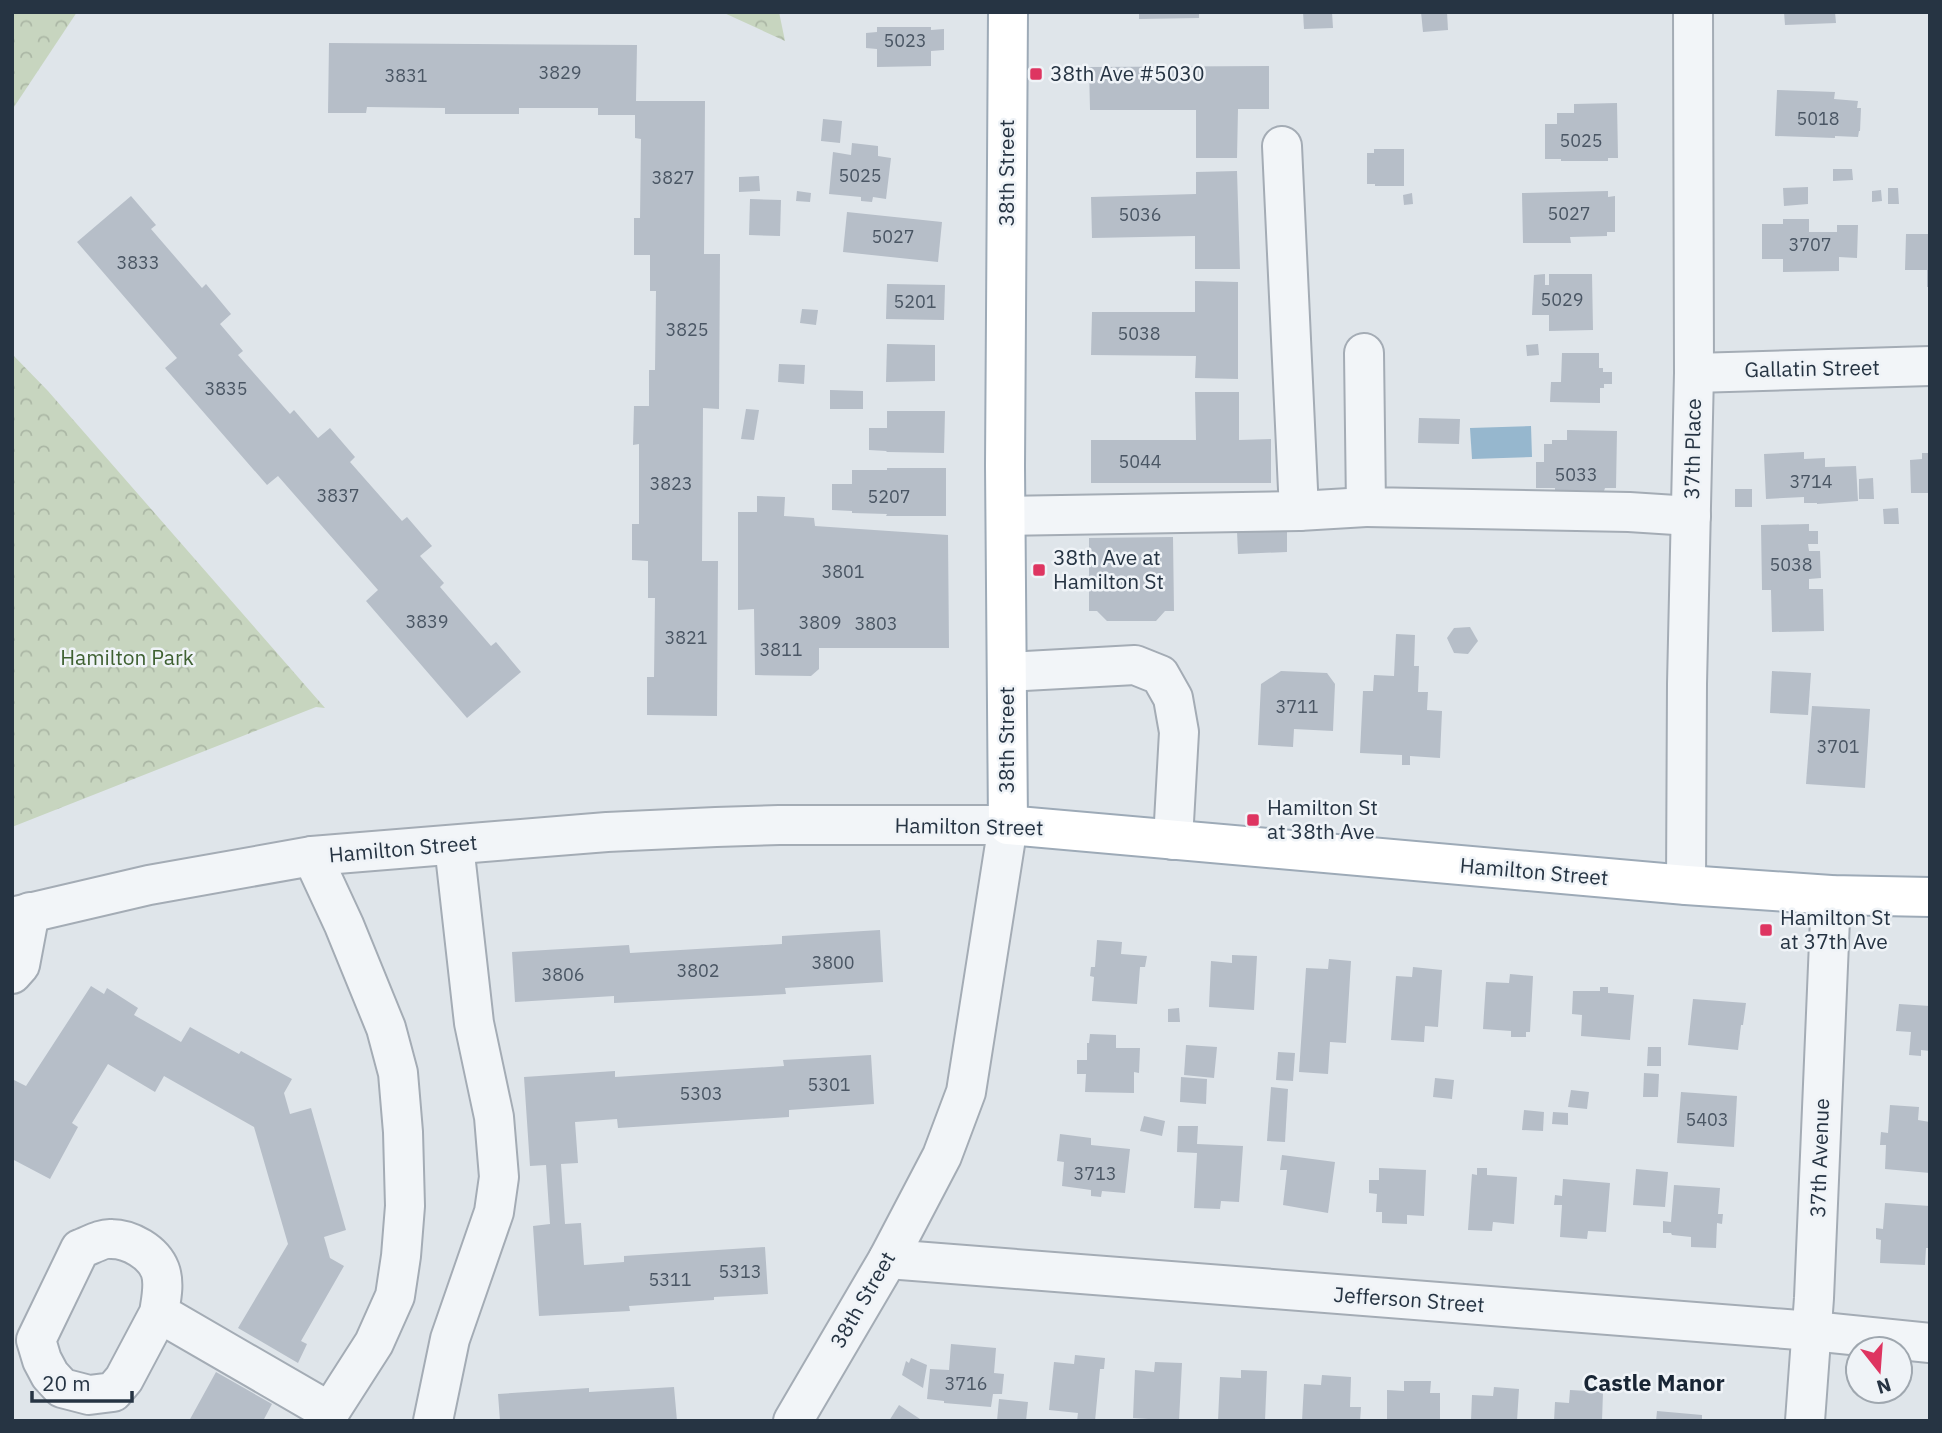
<svg xmlns="http://www.w3.org/2000/svg" width="1942" height="1433" font-family="'IBM Plex Sans',sans-serif">
<defs>
<pattern id="forest-crowns" width="20" height="18" patternUnits="userSpaceOnUse" patternTransform="scale(1.75)"><rect width="20" height="18" fill="#c7d5bf"/><path d="M2 6a3 3 0 1 1 6 0M12 15a3 3 0 1 1 6 0" fill="none" stroke="#abb7a5"/></pattern>
</defs>
<rect width="100%" height="100%" fill="#dfe5ea"/>
<g fill="url(#forest-crowns)">
<polygon points="12,12 77,12 12,110"/>
<polygon points="722,12 779,12 785,41"/>
<polygon points="12,354 48,391 325,708 316,707 12,827"/>
</g>
<polygon fill="#96b7ce" points="1531,426 1532,457 1472,459 1470,428"/>
<g fill="#b6bec8">
<polygon points="1139,12 1199,12 1199,18 1139,19"/>
<polygon points="1303,12 1332,12 1333,28 1304,29"/>
<polygon points="1421,12 1447,12 1448,30 1423,32"/>
<polygon points="1784,12 1835,12 1836,23 1785,25"/>
<polygon points="877,27 931,27 931,30 944,29 944,50 931,51 931,66 877,67 877,49 866,48 866,33 877,32"/>
<polygon points="329,43 637,45 636,101 705,101 704,254 720,254 719,409 703,408 702,561 718,561 717,716 647,715 647,677 654,677 655,598 648,598 648,561 632,560 632,524 639,524 639,444 633,445 634,406 649,406 649,370 655,370 656,291 650,291 650,255 634,255 634,218 640,218 641,139 635,138 635,115 598,115 598,108 519,108 519,114 445,114 445,108 367,107 366,113 328,113"/>
<polygon points="1269,66 1269,109 1238,109 1237,158 1196,158 1196,110 1090,110 1089,67"/>
<polygon points="1777,90 1835,92 1834,99 1858,101 1857,108 1861,108 1860,131 1859,131 1858,137 1835,136 1835,138 1775,136"/>
<polygon points="1617,103 1618,158 1608,158 1608,161 1561,161 1561,159 1545,159 1545,124 1557,124 1557,113 1574,113 1574,104"/>
<polygon points="823,119 842,121 840,143 821,141"/>
<polygon points="852,143 878,146 878,156 891,158 886,199 873,197 872,202 861,201 861,197 829,194 833,152 851,155"/>
<polygon points="1374,149 1404,149 1404,186 1375,186 1375,184 1367,184 1367,153 1374,153"/>
<polygon points="1833,169 1852,169 1853,180 1833,181"/>
<polygon points="1237,171 1240,269 1195,269 1195,236 1092,238 1091,197 1196,194 1196,172"/>
<polygon points="759,176 760,191 739,192 739,177"/>
<polygon points="1808,187 1808,204 1784,206 1783,188"/>
<polygon points="1888,188 1898,188 1899,204 1888,204"/>
<polygon points="1881,190 1882,201 1872,202 1872,191"/>
<polygon points="797,191 811,193 810,202 796,201"/>
<polygon points="1608,191 1608,197 1615,196 1615,232 1607,232 1607,236 1570,237 1571,243 1523,243 1522,193"/>
<polygon points="1412,193 1413,204 1404,205 1403,195"/>
<polygon points="131,196 156,225 151,229 202,288 206,284 231,314 220,324 243,351 238,355 290,414 294,410 318,438 330,428 355,457 350,462 402,521 407,517 432,546 420,556 444,583 440,587 491,646 496,642 521,672 467,718 366,601 378,590 278,476 267,485 165,368 177,358 77,242"/>
<polygon points="750,199 781,200 780,236 749,235"/>
<polygon points="847,212 942,222 938,262 843,252"/>
<polygon points="1783,219 1809,219 1809,232 1837,232 1837,225 1858,225 1857,258 1839,257 1839,271 1783,272 1783,259 1762,259 1762,224 1783,224"/>
<polygon points="1906,234 1928,234 1930,287 1927,287 1927,270 1905,270"/>
<polygon points="1545,274 1545,285 1549,285 1549,274 1592,274 1593,330 1549,331 1549,315 1532,315 1534,275"/>
<polygon points="1195,281 1238,282 1238,379 1195,378 1196,356 1091,355 1092,312 1195,312"/>
<polygon points="887,284 945,285 944,320 886,319"/>
<polygon points="802,309 818,310 816,325 800,323"/>
<polygon points="887,344 935,345 935,381 886,382"/>
<polygon points="1538,344 1539,355 1527,356 1526,345"/>
<polygon points="1562,353 1599,353 1599,368 1603,368 1603,372 1612,372 1612,384 1604,384 1604,388 1600,388 1600,403 1550,402 1551,382 1561,382"/>
<polygon points="779,364 805,365 804,384 778,382"/>
<polygon points="830,390 863,391 863,409 830,409"/>
<polygon points="1195,392 1239,392 1239,440 1271,439 1271,483 1091,483 1091,440 1196,440"/>
<polygon points="746,409 759,410 754,440 741,439"/>
<polygon points="887,411 945,411 944,453 887,452 886,451 869,450 869,428 887,428"/>
<polygon points="1419,418 1460,419 1459,444 1418,443"/>
<polygon points="1567,430 1617,431 1616,488 1605,488 1604,491 1567,490 1567,499 1555,499 1555,488 1536,488 1536,462 1544,462 1544,444 1552,444 1552,440 1567,440"/>
<polygon points="1804,452 1804,459 1825,458 1825,467 1856,466 1858,501 1817,504 1817,503 1804,503 1804,497 1766,499 1764,454"/>
<polygon points="1922,453 1930,453 1930,493 1911,493 1910,460 1922,459"/>
<polygon points="887,468 946,468 946,516 886,516 887,514 852,513 852,511 832,510 832,484 852,484 852,470 887,470"/>
<polygon points="1873,478 1874,499 1859,499 1859,479"/>
<rect x="1735" y="489" width="17" height="18"/>
<polygon points="757,496 785,497 784,516 814,518 815,526 948,535 949,648 819,648 819,669 811,676 755,675 754,609 738,610 738,512 757,512"/>
<polygon points="1898,508 1899,524 1884,524 1883,509"/>
<polygon points="1809,524 1809,531 1818,531 1818,544 1808,544 1809,551 1820,551 1821,578 1809,579 1809,589 1823,589 1824,631 1772,632 1771,590 1762,590 1761,525"/>
<polygon points="1287,529 1287,552 1238,554 1237,531"/>
<polygon points="1173,537 1174,611 1165,611 1156,621 1107,621 1097,611 1089,611 1089,538"/>
<polygon points="1470,627 1478,641 1468,654 1454,653 1447,638 1454,628"/>
<polygon points="1396,634 1415,635 1414,666 1419,666 1418,692 1428,692 1427,710 1442,711 1440,758 1410,756 1410,765 1402,765 1402,755 1360,753 1363,691 1373,691 1374,675 1394,676"/>
<polygon points="1281,671 1327,673 1335,684 1333,731 1294,729 1293,747 1258,745 1261,684"/>
<polygon points="1772,671 1811,673 1808,715 1770,713"/>
<polygon points="1812,706 1870,709 1865,788 1806,784"/>
<polygon points="880,930 883,982 785,988 786,994 614,1003 614,996 515,1002 512,952 629,945 630,953 782,944 782,936"/>
<polygon points="1097,940 1122,942 1121,954 1147,956 1145,967 1140,967 1137,1004 1092,1001 1094,977 1090,976 1091,967 1095,967"/>
<polygon points="1232,955 1257,956 1254,1010 1209,1007 1211,961 1232,963"/>
<polygon points="1329,959 1351,961 1346,1043 1330,1042 1328,1074 1299,1072 1306,968 1328,969"/>
<polygon points="1413,967 1442,970 1438,1027 1425,1026 1424,1042 1391,1040 1396,976 1412,977"/>
<polygon points="1510,974 1533,976 1530,1032 1526,1032 1526,1037 1511,1037 1511,1031 1483,1029 1486,982 1509,983"/>
<polygon points="91,986 104,994 107,988 138,1008 134,1015 181,1042 190,1027 239,1054 241,1051 292,1079 284,1093 290,1114 311,1108 346,1230 324,1237 330,1258 344,1266 301,1341 307,1344 298,1363 238,1328 288,1244 254,1127 164,1076 155,1092 108,1064 72,1123 78,1127 50,1179 12,1159 12,1079 26,1086"/>
<polygon points="1600,987 1608,987 1608,993 1634,995 1630,1040 1581,1036 1582,1015 1572,1014 1573,991 1600,991"/>
<polygon points="1693,999 1746,1003 1743,1025 1741,1025 1738,1050 1688,1045"/>
<polygon points="1899,1004 1930,1006 1930,1051 1921,1050 1921,1056 1909,1055 1911,1032 1896,1031"/>
<polygon points="1179,1008 1180,1022 1168,1022 1168,1009"/>
<polygon points="1090,1034 1116,1035 1116,1048 1140,1048 1139,1073 1134,1072 1134,1093 1085,1092 1086,1074 1077,1074 1077,1060 1087,1060 1087,1043 1089,1043"/>
<polygon points="1186,1045 1217,1047 1214,1078 1184,1075"/>
<polygon points="1648,1047 1661,1047 1661,1066 1647,1066"/>
<polygon points="1278,1052 1295,1053 1293,1081 1276,1080"/>
<polygon points="871,1055 874,1104 789,1110 789,1117 618,1128 617,1119 575,1122 578,1163 561,1164 565,1224 581,1223 584,1265 624,1262 624,1256 765,1247 768,1294 714,1297 714,1300 629,1306 630,1311 539,1316 533,1226 550,1224 546,1165 530,1166 524,1077 615,1071 615,1077 784,1066 783,1060"/>
<polygon points="1644,1073 1659,1074 1658,1097 1643,1097"/>
<polygon points="1181,1077 1207,1079 1206,1104 1180,1102"/>
<polygon points="1435,1078 1454,1080 1452,1099 1433,1097"/>
<polygon points="1271,1087 1288,1089 1285,1142 1267,1141"/>
<polygon points="1571,1090 1589,1092 1587,1109 1568,1107"/>
<polygon points="1681,1092 1737,1096 1734,1147 1677,1143"/>
<polygon points="1890,1105 1919,1107 1918,1120 1930,1122 1930,1173 1885,1169 1886,1145 1880,1145 1881,1132 1888,1133"/>
<polygon points="1524,1110 1544,1112 1543,1131 1522,1130"/>
<polygon points="1553,1112 1568,1113 1568,1125 1552,1124"/>
<polygon points="1144,1116 1165,1121 1162,1136 1140,1131"/>
<polygon points="1178,1126 1198,1126 1197,1144 1243,1146 1239,1202 1221,1201 1220,1209 1194,1208 1197,1153 1177,1152"/>
<polygon points="1060,1134 1091,1138 1091,1145 1130,1149 1125,1193 1102,1191 1101,1197 1091,1196 1091,1190 1062,1186 1064,1162 1057,1161"/>
<polygon points="1282,1155 1335,1162 1328,1213 1283,1205 1287,1170 1280,1170"/>
<polygon points="1379,1168 1426,1170 1424,1216 1407,1215 1407,1224 1382,1223 1382,1212 1376,1212 1377,1194 1369,1193 1369,1180 1379,1180"/>
<polygon points="1477,1168 1487,1168 1487,1175 1517,1177 1514,1224 1493,1222 1492,1231 1468,1230 1472,1174 1477,1175"/>
<polygon points="1636,1169 1668,1172 1665,1207 1633,1205"/>
<polygon points="1563,1179 1610,1183 1606,1232 1588,1231 1587,1239 1560,1237 1562,1205 1554,1205 1555,1195 1562,1196"/>
<polygon points="1674,1185 1720,1188 1718,1214 1723,1214 1722,1224 1717,1223 1716,1248 1691,1247 1691,1237 1672,1235 1671,1233 1663,1233 1663,1221 1671,1222"/>
<polygon points="1885,1203 1930,1206 1930,1248 1926,1248 1925,1265 1880,1263 1881,1240 1876,1239 1876,1228 1883,1229"/>
<polygon points="951,1344 996,1348 994,1373 1004,1374 1002,1394 993,1394 991,1407 944,1403 944,1401 927,1399 930,1369 949,1370"/>
<polygon points="1075,1355 1105,1358 1104,1369 1100,1369 1095,1421 1077,1421 1078,1413 1049,1410 1054,1362 1074,1364"/>
<polygon points="911,1358 927,1365 923,1388 902,1375 906,1361 909,1363"/>
<polygon points="1155,1362 1182,1363 1179,1421 1133,1418 1135,1370 1154,1372"/>
<polygon points="1241,1370 1267,1371 1265,1421 1218,1421 1220,1377 1241,1378"/>
<polygon points="216,1372 272,1404 263,1421 258,1419 257,1421 189,1421"/>
<polygon points="1322,1375 1351,1377 1350,1407 1361,1407 1360,1421 1302,1421 1304,1384 1321,1385"/>
<polygon points="1404,1381 1431,1381 1430,1393 1440,1393 1440,1421 1387,1421 1387,1390 1404,1391"/>
<polygon points="674,1387 677,1421 500,1421 498,1394 589,1388 589,1392"/>
<polygon points="1494,1387 1519,1389 1517,1421 1471,1421 1472,1395 1493,1396"/>
<polygon points="1570,1390 1603,1392 1602,1421 1554,1421 1555,1402 1569,1403"/>
<polygon points="999,1399 1028,1402 1026,1421 997,1421"/>
<polygon points="899,1405 923,1421 889,1421"/>
<polygon points="1657,1411 1702,1415 1702,1421 1656,1421"/>
</g>
<g fill="none" stroke-linecap="round" stroke-linejoin="round">
<g stroke="#a4acb5" stroke-width="42">
<g id="minor">
<polyline points="1282,146 1299,511"/>
<polyline points="1364,353 1366,507 1629,512 1691,516"/>
<polyline points="1694,373 1930,366"/>
<polyline points="1006,516 1299,511 1366,507"/>
<polyline points="1007,672 1135,665 1160,675 1173,698 1179,732 1173,840"/>
<polyline points="312,856 344,925 386,1028 398,1073 403,1132 405,1206 401,1256 395,1296 374,1343 324,1421"/>
<polyline points="1686,885 1687,684 1694,373 1693,12"/>
<polyline points="12,917 149,885 312,856 607,832 716,827 779,825 1008,825 966,1092 942,1156 888,1259 793,1421"/>
<polyline points="12,974 20,965 30,912"/>
<polyline points="888,1259 1812,1331 1930,1343"/>
<path d="M 159,1313 L 124,1379 L 113,1392 L 89,1395 L 62,1388 L 50,1375 L 42,1360 L 36,1340 L 80,1249 C 89,1246 102,1238 111,1239 C 130,1239 153,1252 160,1270 C 165,1283 161,1300 159,1313 L 330,1412"/>
<polyline points="433,1421 450,1339 494,1212 499,1177 494,1117 474,1023 454,845"/>
<polyline points="1805,1421 1814,1298 1831,895"/>
</g>
</g>
<g stroke="#9daab7" stroke-width="42">
<polyline id="major" points="1008,12 1005,466 1008,825 1686,885 1831,895 1930,897"/>
</g>
<use href="#minor" stroke="#f2f5f8" stroke-width="38"/>
<use href="#major" stroke="#fff" stroke-width="38"/>
</g>
<g fill="#de3561" stroke="#eff3f7" stroke-width="2.5">
<rect x="1029" y="67" width="14" height="14" rx="3.5"/>
<rect x="1032" y="563" width="14" height="14" rx="3.5"/>
<rect x="1246" y="813" width="14" height="14" rx="3.5"/>
<rect x="1759" y="923" width="14" height="14" rx="3.5"/>
</g>
<g text-anchor="middle" stroke-width="5" stroke-linejoin="round" paint-order="stroke">
<g font-size="18" fill="#4a5664">
<text x="905" y="47">5023</text>
<text x="560" y="79">3829</text>
<text x="406" y="82">3831</text>
<text x="1818" y="125">5018</text>
<text x="1581" y="147">5025</text>
<text x="860" y="182">5025</text>
<text x="673" y="184">3827</text>
<text x="1569" y="220">5027</text>
<text x="1140" y="221">5036</text>
<text x="893" y="243">5027</text>
<text x="1810" y="251">3707</text>
<text x="138" y="269">3833</text>
<text x="1562" y="306">5029</text>
<text x="915" y="308">5201</text>
<text x="687" y="336">3825</text>
<text x="1139" y="340">5038</text>
<text x="226" y="395">3835</text>
<text x="1140" y="468">5044</text>
<text x="1576" y="481">5033</text>
<text x="1811" y="488">3714</text>
<text x="671" y="490">3823</text>
<text x="338" y="502">3837</text>
<text x="889" y="503">5207</text>
<text x="1791" y="571">5038</text>
<text x="843" y="578">3801</text>
<text x="427" y="628">3839</text>
<text x="820" y="629">3809</text>
<text x="876" y="630">3803</text>
<text x="686" y="644">3821</text>
<text x="781" y="656">3811</text>
<text x="1297" y="713">3711</text>
<text x="1838" y="753">3701</text>
<text x="833" y="969">3800</text>
<text x="698" y="977">3802</text>
<text x="563" y="981">3806</text>
<text x="829" y="1091">5301</text>
<text x="701" y="1100">5303</text>
<text x="1707" y="1126">5403</text>
<text x="1095" y="1180">3713</text>
<text x="740" y="1278">5313</text>
<text x="670" y="1286">5311</text>
<text x="966" y="1390">3716</text>
</g>
<g font-size="21" fill="#263443" stroke="#eff3f7" text-anchor="start">
<text x="1050" y="81">38th Ave #5030</text>
<text x="1053" y="565">38th Ave at<tspan x="1053" dy="24">Hamilton St</tspan></text>
<text x="1267" y="815">Hamilton St<tspan x="1267" dy="24">at 38th Ave</tspan></text>
<text x="1780" y="925">Hamilton St<tspan x="1780" dy="24">at 37th Ave</tspan></text>
</g>
<g font-size="21" fill="#263443" stroke="#eff3f7">
<text transform="translate(1007 173) rotate(-90)" y="7">38th Street</text>
<text transform="translate(1812 369) rotate(-1)" y="7">Gallatin Street</text>
<text transform="translate(1693 449) rotate(-89)" y="7">37th Place</text>
<text transform="translate(1007 740) rotate(-90)" y="7">38th Street</text>
<text transform="translate(969 827) rotate(1)" y="7">Hamilton Street</text>
<text transform="translate(403 849) rotate(-5)" y="7">Hamilton Street</text>
<text transform="translate(1534 872) rotate(5)" y="7">Hamilton Street</text>
<text transform="translate(1820 1158) rotate(-88)" y="7">37th Avenue</text>
<text transform="translate(863 1300) rotate(-60)" y="7">38th Street</text>
<text transform="translate(1409 1300) rotate(4)" y="7">Jefferson Street</text>
</g>
<g font-size="21" fill="#3f6132" stroke="#eff3f7">
<text x="127" y="665">Hamilton Park</text>
</g>
<g font-size="23" font-weight="bold" fill="#182534" stroke="#eff3f7">
<text x="1654" y="1391">Castle Manor</text>
</g>
</g>
<rect width="1942" height="1433" fill="none" stroke="#263443" stroke-width="28"/>
<g transform="translate(1879 1370) rotate(163)"><circle r="33" fill="#eff3f7" stroke="#9fa7af" stroke-width="2"/>
<path d="M0-5L12 26L0 18L-12 26Z" fill="#de3561"/>
<text y="-10" font-size="19" font-weight="bold" text-anchor="middle" fill="#263443">N</text>
</g>
<path d="M32 1391v10h100v-10" fill="none" stroke="#263443" stroke-width="3.5"/>
<text x="42" y="1391" font-size="21" fill="#263443" stroke="#eff3f7" stroke-width="5" paint-order="stroke">20 m</text>
</svg>
